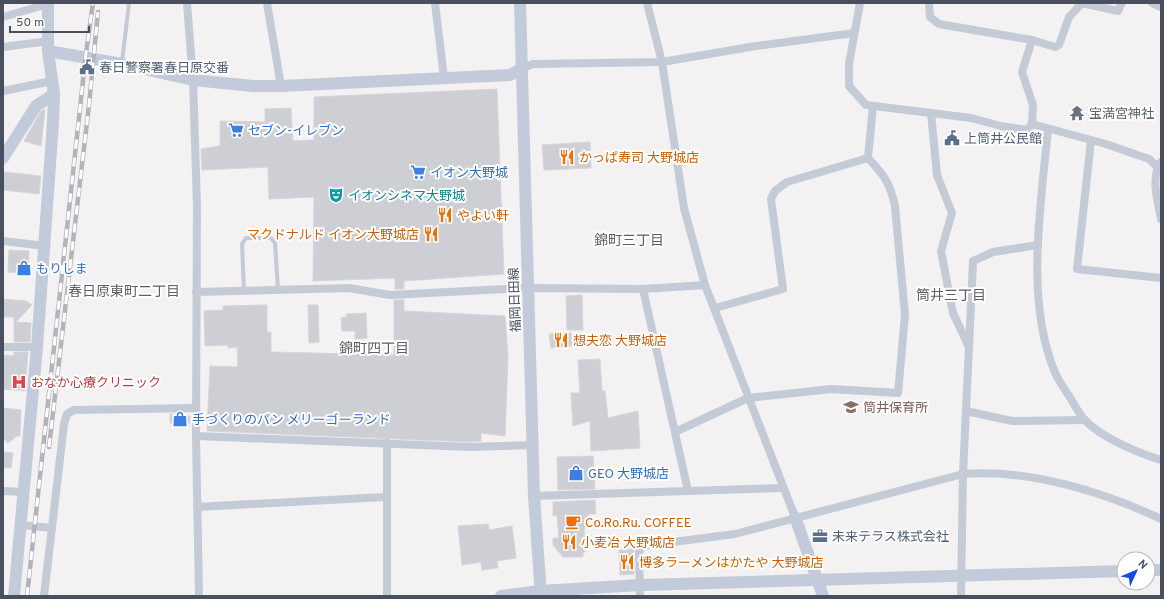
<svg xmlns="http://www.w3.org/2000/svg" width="1164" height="599" font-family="Overpass,'Noto Sans JP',sans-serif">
<rect width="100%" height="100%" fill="#f3f1f1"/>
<g fill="#cdcfd5" stroke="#d5d5dc">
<polygon points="497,89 504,274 404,281 404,289 395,289 395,278 313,281 314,197 269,199 268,167 202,170 201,149 220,146 220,121 265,122 265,109 291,108 293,141 314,140 314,97"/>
<polygon points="45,109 41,146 24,141 41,111"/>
<polygon points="590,142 591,168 544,170 542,145"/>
<polygon points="4,172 41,176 39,194 3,190"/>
<polygon points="9,250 29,251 28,273 8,272"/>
<polygon points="582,295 583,330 567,330 566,296"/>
<polygon points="3,299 26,301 32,305 16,322 31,323 30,342 14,342 14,317 3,317"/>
<polygon points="394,300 404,300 404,311 505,316 508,357 505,436 481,433 481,441 470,442 207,431 210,366 238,367 237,347 228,348 228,345 205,346 204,311 223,310 223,306 267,305 267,332 271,332 271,352 394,355"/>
<polygon points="308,305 318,305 319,342 309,343"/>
<polygon points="366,313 367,338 355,339 355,331 342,331 341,318 347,317 346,314"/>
<polygon points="571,333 573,346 551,348 549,334"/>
<polygon points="14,352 28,352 25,391 3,389 3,355 14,356"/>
<polygon points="600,359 602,391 605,391 608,418 638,411 640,448 591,451 590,421 573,426 571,393 580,393 578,360"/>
<polygon points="3,408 21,410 20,436 17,436 8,443 3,438"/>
<polygon points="170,414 190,416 190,423 170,423"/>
<polygon points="3,452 13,453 11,468 3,468"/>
<polygon points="593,456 595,489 558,490 557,457"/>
<polygon points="595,500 596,514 588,514 589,527 584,528 585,552 583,553 583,557 563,557 553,545 553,538 559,538 557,515 553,516 553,502"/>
<polygon points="488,524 489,530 512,526 516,558 497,561 498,568 482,570 481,562 462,565 458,526"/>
<polygon points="634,549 634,574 620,575 619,550"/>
</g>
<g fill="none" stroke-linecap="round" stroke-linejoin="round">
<g stroke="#c4cad6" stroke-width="4">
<polyline points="122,62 129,3"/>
<polyline points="244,291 242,244 246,238 271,238 275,243 278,290"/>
</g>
<g stroke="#c4cad6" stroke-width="8">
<polyline points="187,3 193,80 197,206 196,436 199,596"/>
<polyline points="267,3 281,86"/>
<polyline points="435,3 444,78"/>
<polyline points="647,3 662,62 684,208 705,285 795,517"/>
<polyline points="860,3 849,64 849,86 866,105 971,118 1001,126 1027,130 1032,124 1033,105 1022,72 1032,40"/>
<polyline points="929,3 930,17 939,24 1032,40 1055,47 1059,45 1069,17 1082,3"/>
<polyline points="1082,3 1118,11 1122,3"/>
<polyline points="1152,3 1161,7"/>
<polyline points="3,17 48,4"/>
<polyline points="3,47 49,41"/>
<polyline points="523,68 533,64 662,62 756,46 854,33"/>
<polyline points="3,91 52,81"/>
<polyline points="931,113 937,175 952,213 941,251 953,313 969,347"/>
<polyline points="1032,124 1106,144 1149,159 1161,170"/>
<path d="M 1048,129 C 1041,205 1025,298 1054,370 C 1057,379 1064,388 1069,396 C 1074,403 1078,413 1084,419 C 1100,437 1138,453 1161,460"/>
<polyline points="1091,140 1077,269 1161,278"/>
<path d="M 1161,162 C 1150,176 1158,203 1161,219"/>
<polyline points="3,241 45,246"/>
<polyline points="643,289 688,491"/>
<polyline points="196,292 349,288 390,295 527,288 643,289 705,285"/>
<polyline points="715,308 783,289 771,199 775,191 787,182 868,158"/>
<polyline points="3,347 37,347"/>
<polyline points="966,411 1012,421 1084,420"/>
<path d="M 675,432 L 748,398 L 831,389 L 898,393 L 905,315 L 895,206 C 890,183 884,175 868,158 L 873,106"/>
<polyline points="196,436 470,447 534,445"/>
<polyline points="3,491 23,492"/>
<polyline points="534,496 782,488"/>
<polyline points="197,507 385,497"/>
<polyline points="20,525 52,528"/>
<polyline points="44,596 64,424 67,414 74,410 196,408"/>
<polyline points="387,596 387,443"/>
<path d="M 640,596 L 639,552 L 642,546 L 735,534 L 963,474 C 1028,469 1102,491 1161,519"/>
<polyline points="961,596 963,474 973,261 993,252 1038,245"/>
</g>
<g stroke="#c3cada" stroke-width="12">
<polyline points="520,3 534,496 541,596"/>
<polyline points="48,51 122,64 193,80 253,86 281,86 510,75 523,68"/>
<polyline points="3,158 36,106 54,94"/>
<polyline points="795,517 823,596"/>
<polyline points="1148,570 1161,570"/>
<polyline points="14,596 37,347 53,122 54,94 48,51 48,3"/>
<polyline points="501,596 540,591 641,585 1124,571"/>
</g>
<g stroke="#b3b4bb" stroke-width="4.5">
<g id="rail">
<polyline points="49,447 89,105 98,12"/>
<polyline points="27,596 86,53 93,3"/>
</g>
</g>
<use href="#rail" stroke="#fff" stroke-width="3" stroke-dasharray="9" stroke-linecap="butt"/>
</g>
<defs>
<g id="civic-bare" transform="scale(1.2)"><path d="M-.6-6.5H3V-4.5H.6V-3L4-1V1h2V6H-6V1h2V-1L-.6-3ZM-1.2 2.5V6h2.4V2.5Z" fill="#5c6f8a" stroke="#fff" stroke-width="2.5" paint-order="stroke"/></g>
<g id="temple-bare" transform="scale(1.2)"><path d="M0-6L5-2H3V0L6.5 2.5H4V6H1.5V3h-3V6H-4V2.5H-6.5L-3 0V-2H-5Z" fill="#6b7280" stroke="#fff" stroke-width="2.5" paint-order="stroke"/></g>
<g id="supermarket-bare" transform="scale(1.2)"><path d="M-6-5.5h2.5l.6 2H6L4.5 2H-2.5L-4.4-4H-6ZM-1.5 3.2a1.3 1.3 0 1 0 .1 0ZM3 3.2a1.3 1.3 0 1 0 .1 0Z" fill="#3f7fe0" stroke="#fff" stroke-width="2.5" paint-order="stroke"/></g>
<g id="restaurant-bare" transform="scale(1.2)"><path d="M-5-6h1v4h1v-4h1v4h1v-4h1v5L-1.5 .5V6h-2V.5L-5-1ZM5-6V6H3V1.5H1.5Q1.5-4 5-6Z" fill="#e8710a" stroke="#fff" stroke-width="2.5" paint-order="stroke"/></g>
<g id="theatre-bare" transform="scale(1.2)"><path d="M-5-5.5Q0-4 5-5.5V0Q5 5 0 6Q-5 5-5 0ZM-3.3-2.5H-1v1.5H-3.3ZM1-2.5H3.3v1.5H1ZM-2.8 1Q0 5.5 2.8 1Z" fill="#0f9aa8" stroke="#fff" stroke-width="2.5" paint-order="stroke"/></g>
<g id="shop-bare" transform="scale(1.2)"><path d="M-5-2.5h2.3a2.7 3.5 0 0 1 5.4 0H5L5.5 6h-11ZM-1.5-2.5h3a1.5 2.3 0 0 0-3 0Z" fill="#3f7fe0" stroke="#fff" stroke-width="2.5" paint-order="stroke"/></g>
<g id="hospital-bare" transform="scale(1.2)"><path d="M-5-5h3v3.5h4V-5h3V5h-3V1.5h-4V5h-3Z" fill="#e0444e" stroke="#fff" stroke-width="2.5" paint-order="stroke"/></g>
<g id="school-bare" transform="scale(1.2)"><path d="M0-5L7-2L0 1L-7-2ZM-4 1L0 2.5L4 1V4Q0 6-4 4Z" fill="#8d6e63" stroke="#fff" stroke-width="2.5" paint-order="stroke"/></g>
<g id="cafe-bare" transform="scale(1.2)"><path d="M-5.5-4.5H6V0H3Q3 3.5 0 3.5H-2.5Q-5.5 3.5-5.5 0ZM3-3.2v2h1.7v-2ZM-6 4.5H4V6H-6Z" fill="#e8710a" stroke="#fff" stroke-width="2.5" paint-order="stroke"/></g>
<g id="office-bare" transform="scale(1.2)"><path d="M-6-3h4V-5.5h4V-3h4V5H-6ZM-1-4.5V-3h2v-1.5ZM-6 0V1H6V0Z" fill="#5c6f8a" stroke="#fff" stroke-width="2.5" paint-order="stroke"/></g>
</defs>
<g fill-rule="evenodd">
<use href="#civic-bare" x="87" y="67"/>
<use href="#temple-bare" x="1077" y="113"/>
<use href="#supermarket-bare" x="236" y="130"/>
<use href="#civic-bare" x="952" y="138"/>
<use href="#restaurant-bare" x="567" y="157"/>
<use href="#supermarket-bare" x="418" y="172"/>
<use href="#theatre-bare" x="336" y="195"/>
<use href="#restaurant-bare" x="445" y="215"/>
<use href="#restaurant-bare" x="431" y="234"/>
<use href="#shop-bare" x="24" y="268"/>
<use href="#restaurant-bare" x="561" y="340"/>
<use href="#hospital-bare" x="19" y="382"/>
<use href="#school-bare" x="851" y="407"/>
<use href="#shop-bare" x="180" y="419"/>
<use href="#shop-bare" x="576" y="473"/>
<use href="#cafe-bare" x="573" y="522"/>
<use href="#office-bare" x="820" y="536"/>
<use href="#restaurant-bare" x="569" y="542"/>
<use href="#restaurant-bare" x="627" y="562"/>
</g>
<g text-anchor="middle" stroke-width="4" stroke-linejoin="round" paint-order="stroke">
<g font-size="13" fill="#4e5e75" stroke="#fff" text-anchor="start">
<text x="99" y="72">春日警察署春日原交番</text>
<text x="964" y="143">上筒井公民館</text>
<text x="832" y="541">未来テラス株式会社</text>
</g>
<g font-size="13" fill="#5b616d" stroke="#fff" text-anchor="start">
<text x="1089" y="118">宝満宮神社</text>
</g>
<g font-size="13" fill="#366cbe" stroke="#fff" text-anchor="start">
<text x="248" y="135">セブン-イレブン</text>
<text x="430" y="177">イオン大野城</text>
<text x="36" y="273">もりしま</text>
<text x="192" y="424">手づくりのパン メリーゴーランド</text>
<text x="588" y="478">GEO 大野城店</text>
</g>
<g font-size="13" fill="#c56008" stroke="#fff" text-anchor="start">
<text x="579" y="162">かっぱ寿司 大野城店</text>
<text x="457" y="220">やよい軒</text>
<text x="419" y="239" text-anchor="end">マクドナルド イオン大野城店</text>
<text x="573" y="345">想夫恋 大野城店</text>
<text x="585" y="527">Co.Ro.Ru. COFFEE</text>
<text x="581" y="547">小麦冶 大野城店</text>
<text x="639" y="567">博多ラーメンはかたや 大野城店</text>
</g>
<g font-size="13" fill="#0d838f" stroke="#fff" text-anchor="start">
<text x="348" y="200">イオンシネマ大野城</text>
</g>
<g font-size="13" fill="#48505f" stroke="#fff">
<text transform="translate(514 300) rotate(-92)" y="5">福岡日田線</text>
</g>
<g font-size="13" fill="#be3a42" stroke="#fff" text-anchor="start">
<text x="31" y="387">おなか心療クリニック</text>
</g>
<g font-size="13" fill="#785e54" stroke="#fff" text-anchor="start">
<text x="863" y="412">筒井保育所</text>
</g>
<g font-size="14" fill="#5d5f66" stroke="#fff">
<text x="629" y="245">錦町三丁目</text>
<text x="124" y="296">春日原東町二丁目</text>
<text x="951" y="300">筒井三丁目</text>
<text x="374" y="353">錦町四丁目</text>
</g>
</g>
<rect width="1164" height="599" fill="none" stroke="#48505f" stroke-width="8"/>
<g transform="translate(1136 571) rotate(46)"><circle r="19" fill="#ffffff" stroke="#b6b9bf"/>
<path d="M0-3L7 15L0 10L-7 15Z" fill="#154ae9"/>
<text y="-6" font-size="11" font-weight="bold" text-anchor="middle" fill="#48505f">N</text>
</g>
<path d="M10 26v6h79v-6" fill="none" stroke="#48505f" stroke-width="2"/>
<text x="16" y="26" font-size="12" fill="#48505f" stroke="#ffffff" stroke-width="3" paint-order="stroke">50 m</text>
</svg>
